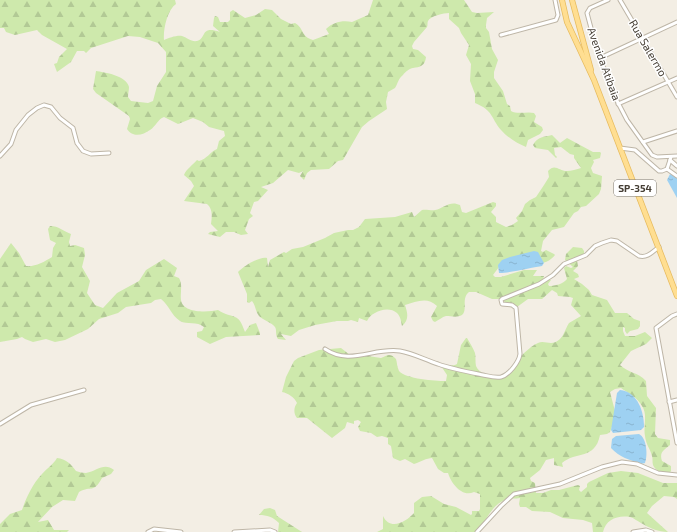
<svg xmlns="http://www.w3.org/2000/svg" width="677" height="532" font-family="'Exo 2',sans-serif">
<defs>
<pattern id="forest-firs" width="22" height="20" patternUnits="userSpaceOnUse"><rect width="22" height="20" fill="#cee9ac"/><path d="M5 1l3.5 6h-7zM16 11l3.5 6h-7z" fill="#b2c995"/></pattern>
<pattern id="water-ripples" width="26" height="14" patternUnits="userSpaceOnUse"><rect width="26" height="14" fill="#9ed1f2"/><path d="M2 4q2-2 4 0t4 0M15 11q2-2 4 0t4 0" fill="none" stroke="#89b4d0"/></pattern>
</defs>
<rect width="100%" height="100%" fill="#f3eee4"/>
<g fill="url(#forest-firs)">
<path d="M 0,0 L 175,0 L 176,4 C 167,10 163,30 164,40 C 169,38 177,35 182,36 C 188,38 191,42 197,41 C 207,38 200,25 220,32 L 213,26 L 214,18 L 215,16 L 218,17 L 220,22 L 228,22 L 230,20 L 230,12 L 233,10 L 245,18 L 256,15 L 265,9 L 272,10 L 281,19 L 291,24 L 295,23 C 304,28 301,37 313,40 L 329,34 L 326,29 C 333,22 343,20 352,22 L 368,15 L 373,0 L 464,0 L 472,12 L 477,13 L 494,12 L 487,18 L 486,25 L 486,28 L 489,32 L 492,49 L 498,60 L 494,72 L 494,78 L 503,91 L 507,104 L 510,106 L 511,111 C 518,115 527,111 534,113 L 536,116 L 534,122 L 542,127 L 543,130 L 540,134 L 528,140 L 526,147 C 518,144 507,137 501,130 C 490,117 494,111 475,103 L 475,94 L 470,81 L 471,64 L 466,55 L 469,45 L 461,33 L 459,28 L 449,19 L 449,13 C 444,13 430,16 428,21 C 427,23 428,25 427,27 L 414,42 L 412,46 L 413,49 L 418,50 L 426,57 C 425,66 420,67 413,68 C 410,68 405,72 403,75 C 398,79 398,83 395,88 L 388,92 L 386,102 L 387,109 L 369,121 L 362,127 L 343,160 L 338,161 L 329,169 L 311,170 L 307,173 L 304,180 L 300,176 L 303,171 L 299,173 L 288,170 L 273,183 L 261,187 L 268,190 L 258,201 L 254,202 L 250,213 L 253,216 L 249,219 L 245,230 L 248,234 L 241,235 L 234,232 L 226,232 L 220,237 L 208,234 L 210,232 L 218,231 L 211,224 C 212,217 213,209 207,204 L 184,201 L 194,186 L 191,181 L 184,175 C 186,169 193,165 197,160 L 199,161 C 207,159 210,152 217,149 L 219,141 L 225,136 L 224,131 L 209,127 L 203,122 L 193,118 L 178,124 L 164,117 C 158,119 156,126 150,130 C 143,135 133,138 127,129 L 130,119 L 129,116 L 96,93 L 93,89 L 96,71 C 104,72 127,76 129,87 C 129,90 128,94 128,97 L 131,101 L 148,103 L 153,101 L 157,86 L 166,72 L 166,52 L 158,43 L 140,37 L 128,36 L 91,48 L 86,53 L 84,51 L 77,51 L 71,62 L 57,72 L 54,64 L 57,63 L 59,57 L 67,49 L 42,35 L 37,30 L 15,35 L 6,32 L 4,28 L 0,28 Z"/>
<path d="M 552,135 L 560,143 L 567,138 L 593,152 L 600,152 L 601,153 L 600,158 L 593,160 L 594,162 L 591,168 L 593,173 L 602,176 L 601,189 L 599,194 L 586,206 L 581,207 L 578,211 L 574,213 L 564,227 L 552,230 L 543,241 L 541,251 L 543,252 L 546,250 L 554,254 L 555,255 C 545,269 515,266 499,267 L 493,275 L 495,277 L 501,277 L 524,270 L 537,270 L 533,276 L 544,276 L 543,279 L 551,280 L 548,284 L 549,286 C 555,286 563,284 567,279 L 564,268 L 566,266 L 571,268 L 573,267 L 565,260 L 566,254 L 573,247 L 582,248 L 584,251 L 584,255 L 577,260 L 578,266 L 573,271 L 578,274 L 579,277 L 574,279 L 582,284 L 589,290 L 592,295 L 607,300 L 615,313 L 627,313 L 634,319 L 640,321 L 640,326 L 638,329 L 630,331 L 627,334 L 625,331 L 625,328 L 623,327 L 623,331 L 625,336 L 635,336 L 645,332 L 652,338 L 646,344 L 631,351 L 620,365 C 628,373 638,372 646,381 L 647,396 L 656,408 L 655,434 L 658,438 L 670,440 L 670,445 C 664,450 659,452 662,461 L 671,466 L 671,471 L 668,475 C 663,473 655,471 653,465 C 652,462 653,459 652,456 C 650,448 646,445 645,436 C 643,426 648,415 642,406 C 638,398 628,393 621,388 L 615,389 L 610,392 L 616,415 L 610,432 L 607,434 L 600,435 C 595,460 576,451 562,463 L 563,467 L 554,465 L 554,458 L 546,460 L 540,470 L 530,478 L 531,481 L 535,483 L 536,493 L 543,493 L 551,490 L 559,490 L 578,485 L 580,486 L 579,490 L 581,492 L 587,487 L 587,484 L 589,482 L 608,473 L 621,471 L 638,473 L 663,483 L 677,483 L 677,499 L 674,497 L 664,496 L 652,506 L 647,513 L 668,532 C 659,532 649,528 641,523 C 637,521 634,518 630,517 C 618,515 606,519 603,532 L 593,532 L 592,523 L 583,520 L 563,518 L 550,512 L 532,511 L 526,507 L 520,507 L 519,504 L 520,498 C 516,499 511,498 507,499 C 492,504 486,520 478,532 L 377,532 L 383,529 L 383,516 C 390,531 406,522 414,513 L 414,503 L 422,497 L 431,496 L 444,504 L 456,507 L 471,515 L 472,514 L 472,511 L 479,511 L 480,509 L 480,494 L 474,492 C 462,498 451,483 448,473 L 444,473 L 438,469 L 432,458 C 427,458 420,462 414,464 L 405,459 L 400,461 L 393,458 L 391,446 L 388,444 L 388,438 L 382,436 L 377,437 L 371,433 L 360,431 L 358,427 L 361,422 L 358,420 L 354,421 L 354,424 L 347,422 L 345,428 L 332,438 L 307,418 L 297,418 C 293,413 294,407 297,403 C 295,398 288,393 282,392 L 286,377 L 294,361 L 298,358 L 319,350 L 341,348 L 354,358 L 368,356 L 381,358 C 387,356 389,352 396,359 C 397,362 397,367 399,371 C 406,379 435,381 446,381 L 447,375 L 441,366 C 446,364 452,367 457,364 L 461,345 L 466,338 L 467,338 C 470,343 473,348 475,353 C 476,357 475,362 476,366 C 480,376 495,377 505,376 C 510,367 529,346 538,343 C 542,341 547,343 551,343 C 563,342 564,331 569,323 L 581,316 L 571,305 L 573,298 L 570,297 L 558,296 L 557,293 L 552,290 L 542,299 L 528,299 L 517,307 L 506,303 L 501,299 L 492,299 L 476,292 L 469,292 C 461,298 468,310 462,315 C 457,318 451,316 446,316 C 442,317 439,320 435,322 L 433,321 L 431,317 L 437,306 C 427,296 416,302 405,305 C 408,314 409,320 402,326 C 401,322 401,317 397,313 C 388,305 371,312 367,321 L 359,318 L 358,322 L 351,320 L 348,321 L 337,321 L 315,325 L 299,330 L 291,336 L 281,334 L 286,340 L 278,339 C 275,335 277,330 275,327 C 271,322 263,320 259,316 C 255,311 256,306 252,301 L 249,303 L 247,302 L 247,294 L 238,272 C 244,266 260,256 267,258 L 268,267 L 270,260 L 284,252 L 286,253 L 292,249 L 303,247 L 325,238 L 334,233 L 348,230 L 353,230 L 359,227 L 365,219 L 395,217 L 412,212 L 414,217 L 422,210 C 426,209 432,211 435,210 C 444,208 450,200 460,205 L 462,212 L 466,213 L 493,202 L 496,203 L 496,206 L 491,212 L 496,217 L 496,222 L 506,227 L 512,225 L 518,221 L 516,218 L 522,211 L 525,204 L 530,200 L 536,197 L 544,185 L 549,177 L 548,171 C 555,163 559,171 567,171 C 571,171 577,169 581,168 L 574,158 L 574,155 L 570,154 L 561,147 L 554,148 L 555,155 L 557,157 L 556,158 L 548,150 L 535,148 L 533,145 C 538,136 544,137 552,135 Z"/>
<path d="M 50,226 C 59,226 63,231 71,234 L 69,242 L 70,246 L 75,245 L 84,248 L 85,255 L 82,267 L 90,281 L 87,293 L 95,305 L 103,308 L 117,293 L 139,281 L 146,270 L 164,259 L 177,268 L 174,276 L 179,278 C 183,285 180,292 181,300 C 183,314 209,312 218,310 C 234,320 238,311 245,332 L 250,325 L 256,323 L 260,333 L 260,335 L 226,337 L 210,344 L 197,337 L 197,332 L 202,331 L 204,327 C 197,321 187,325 180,321 C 171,315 169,305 161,299 L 155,300 L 151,303 L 126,307 L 118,313 L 99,319 L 88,329 L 65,340 L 55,342 L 46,339 L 33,342 L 25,339 L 22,337 L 17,339 L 0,342 L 0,259 L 11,243 L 19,253 L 26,266 C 35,267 44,262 52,257 L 53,248 L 56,243 L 50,240 L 48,229 Z"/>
<path d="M 57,458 C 66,459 71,464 76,471 C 79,472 83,473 86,473 C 97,471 104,462 114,470 L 111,474 L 102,478 C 93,494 92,485 79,492 L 75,501 L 63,500 L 52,507 L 38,522 L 48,520 L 54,530 L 69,530 L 67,532 L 0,532 L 0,524 L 10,514 L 22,510 C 26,498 33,483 42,474 C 47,468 53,465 57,458 Z"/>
<path d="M 270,508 L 275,510 L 277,516 L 302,532 L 278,532 L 279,523 C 273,517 267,515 259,515 L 264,509 Z"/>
</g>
<g fill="url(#water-ripples)">
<polygon points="670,174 677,177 677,198 667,180"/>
<path d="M 534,251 L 538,252 L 544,263 L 542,266 C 535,267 504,274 499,273 L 498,265 L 502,260 L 510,257 Z"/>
<path d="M 620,390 C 638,392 644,412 644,427 L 641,430 L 613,433 L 611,430 L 617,393 Z"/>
<path d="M 639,434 C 647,438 648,456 645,463 L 641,464 C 630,460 619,457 611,448 L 612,439 L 616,436 Z"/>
</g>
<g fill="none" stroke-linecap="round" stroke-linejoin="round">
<g stroke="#beb6a7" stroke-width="5">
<g id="minor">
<polyline points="608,0 590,8 587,13 596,47 614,95 627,120 652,155 657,157 677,156"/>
<polyline points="620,0 677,97"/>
<polyline points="501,35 556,20 558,15 555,0"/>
<polyline points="600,58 677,22"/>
<polyline points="618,104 677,78"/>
<polyline points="643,142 677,131"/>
<polyline points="620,148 635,150 659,171 662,171 667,169 671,157"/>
<polyline points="0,156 11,144 16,130 28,115 37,108 44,105 51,107 60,118 73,128 77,143 83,151 91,154 109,153"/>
<polyline points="670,160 677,166"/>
<polyline points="667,169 677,176"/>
<polyline points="677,314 672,316 656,328 677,443"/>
<path d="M 325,349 C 350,366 374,347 400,351 C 413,353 425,360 438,364 C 452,369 468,372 483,375 C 488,376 495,378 501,377 C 509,375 519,362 520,354 L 516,308 L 512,305 L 502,304 L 501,300 L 502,299 L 539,284 L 553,275 L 564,264 L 586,255 L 595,246 L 602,243 L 611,240 L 617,241 L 639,256 C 648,258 652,252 659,247"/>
<polyline points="669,402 677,400"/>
<polyline points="0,424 31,405 84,390"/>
<polyline points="148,532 154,529 181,532"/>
<polyline points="234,532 270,530 275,532"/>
<polyline points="477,532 501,506 514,494 560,484 602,467 622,462 637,464 658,473 677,475"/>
<polyline points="633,532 646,530 652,532"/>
</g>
</g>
<g stroke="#e7bb5e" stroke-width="6">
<g id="primary">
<polyline points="562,0 567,22 594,80 677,296"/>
<polyline points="572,0 591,70"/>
</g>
</g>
<use href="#minor" stroke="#fff" stroke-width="3"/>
<use href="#primary" stroke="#ffde91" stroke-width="4.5"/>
</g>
<g text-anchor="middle" stroke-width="3" stroke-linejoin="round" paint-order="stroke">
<rect fill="#fff" stroke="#7d7871" stroke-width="1" x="614" y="180" width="42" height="16" rx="3"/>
<g font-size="10" font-weight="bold" fill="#453e34">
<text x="635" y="192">SP-354</text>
</g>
<g font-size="11" fill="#453e34" stroke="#fff">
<text transform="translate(648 48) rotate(60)" y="4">Rua Salermo</text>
<text transform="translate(604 64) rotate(70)" y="4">Avenida Atibaia</text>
</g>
</g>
</svg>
